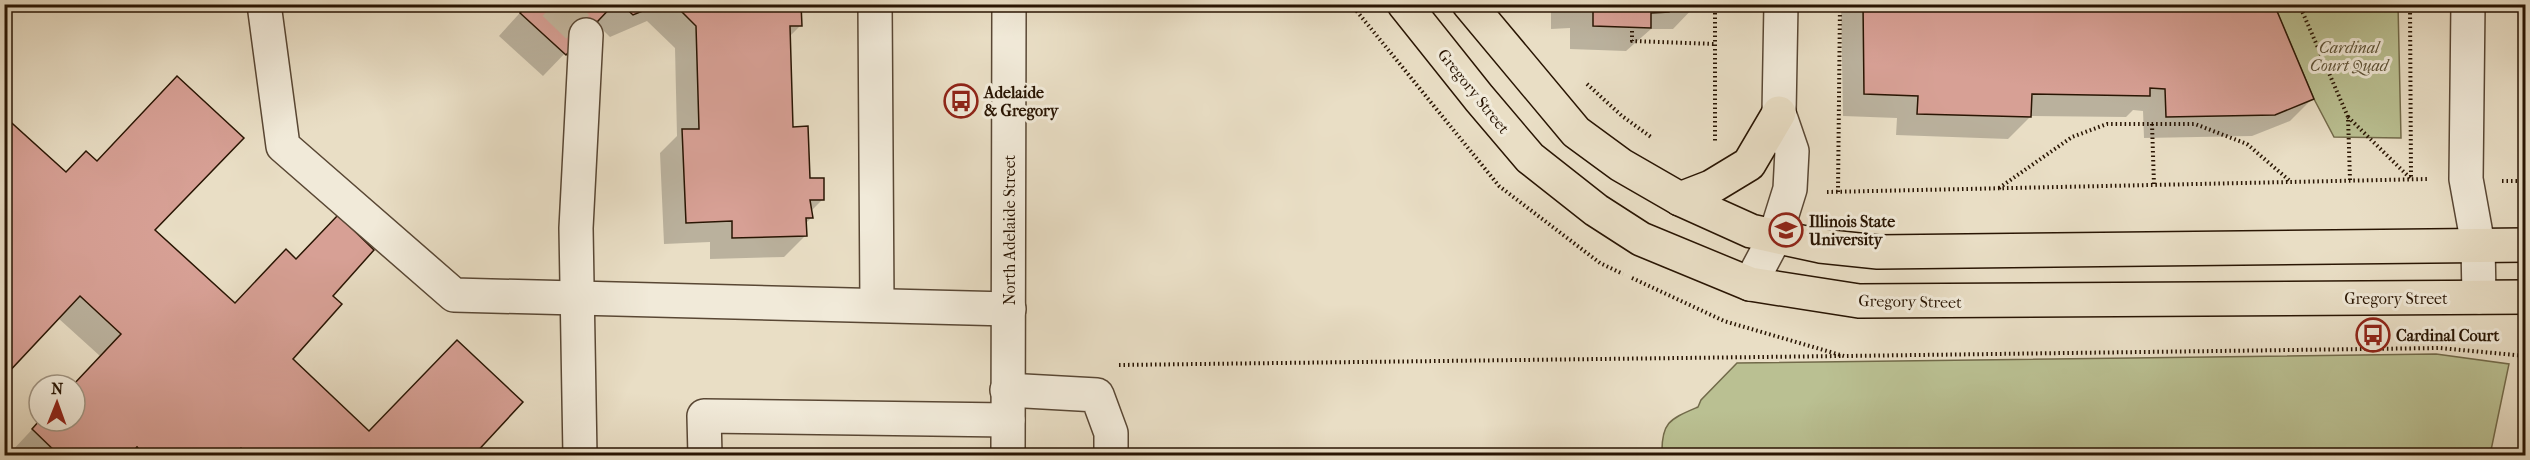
<svg xmlns="http://www.w3.org/2000/svg" width="2530" height="460" font-family="'IM FELL French Canon',serif">
<rect width="100%" height="100%" fill="#e9dec5"/>
<filter id="stains"><feTurbulence type="fractalNoise" baseFrequency=".00333" numOctaves="4"/><feColorMatrix values="0 0 0 0 .2 0 0 0 0 .09 0 0 0 0 .02 0 0 0 .5 -.17"/></filter>
<radialGradient id="worn" r=".72"><stop offset=".6" stop-color="#630" stop-opacity="0"/><stop offset="1" stop-color="#630" stop-opacity=".3"/></radialGradient>
<g fill="#bac092" stroke="#726a4a" stroke-width="1.5">
<polygon points="2274,5 2398,5 2401,138 2334,137 2314,99"/>
<path d="M 2436,354 L 2509,364 L 2490,455 L 1662,455 C 1661,422 1670,419 1698,407 L 1701,400 L 1737,363 Z"/>
</g>
<g fill="#0003">
<polygon points="528,4 799,4 800,26 789,37 791,128 809,180 823,199 810,212 811,218 805,224 806,235 784,257 710,259 710,242 664,244 660,153 677,136 675,48 647,21 610,37 595,22 543,76 499,36"/>
<polygon points="1551,4 1697,4 1673,29 1651,29 1626,51 1570,49 1570,28 1551,29"/>
<polygon points="1841,4 2272,4 2312,99 2290,121 2252,136 2144,138 2143,111 2133,110 2126,117 2031,116 2008,139 1896,135 1897,118 1843,116"/>
<polygon points="96,163 153,230 234,305 331,296 291,359 369,433 471,456 14,456 11,452 40,421 75,421 100,356 58,318 65,174"/>
</g>
<g fill="#d7a095" stroke="#291503" stroke-width="1.5">
<polygon points="527,4 614,4 566,55 520,13"/>
<polygon points="621,4 660,4 633,15"/>
<polygon points="674,4 801,4 802,26 790,26 793,127 808,126 810,178 824,178 824,200 810,200 813,218 806,218 807,236 732,238 732,221 686,223 682,129 699,129 696,26"/>
<polygon points="1574,4 1699,4 1669,6 1669,12 1651,13 1651,28 1593,26 1593,5"/>
<polygon points="1863,4 2274,4 2314,99 2275,115 2166,117 2165,89 2150,88 2150,96 2032,94 2031,117 1917,114 1918,96 1864,94"/>
<polygon points="177,76 244,138 155,230 235,303 286,249 296,259 338,215 374,250 333,296 342,304 293,359 369,431 457,340 523,402 473,456 249,456 241,448 234,456 145,456 137,447 129,456 60,456 32,429 39,421 75,421 73,385 121,334 80,296 4,377 4,116 66,172 86,151 97,161"/>
</g>
<g fill="none" stroke-linecap="round" stroke-linejoin="round">
<polyline stroke="#c3b69e" stroke-width="33" stroke-dasharray="33 16" stroke-linecap="butt" points="554,4 586,35"/>
<g stroke="#594734" stroke-width="36">
<g id="minor">
<polyline points="264,4 283,146 454,295 1009,309"/>
<polyline points="875,4 877,305"/>
<polyline points="2468,4 2466,179 2478,245 2479,297"/>
<polyline points="1750,284 1775,237 1790,189 1792,151 1779,113 1781,4"/>
<polyline points="1007,390 1097,395 1111,433 1111,456"/>
<polyline points="580,456 576,228 586,35"/>
<polyline points="705,456 704,416 1008,420"/>
<polyline points="1008,456 1009,4"/>
</g>
</g>
<g stroke="#291503" stroke-width="36">
<g id="major">
<polyline points="1404,4 1479,98 1530,158 1596,210 1641,239 1750,284 1859,301 2526,297"/>
<polyline points="1469,4 1576,132 1621,165 1680,199 1751,231 1820,246 1878,252 2526,245"/>
<polyline points="1680,199 1711,187 1749,164 1779,113"/>
</g>
</g>
<g stroke="#291503" stroke-width="4" stroke-dasharray="1.5 3" stroke-linecap="butt">
<polyline points="1351,4 1499,186 1600,263 1623,274"/>
<polyline points="1715,4 1715,141"/>
<polyline points="2299,4 2348,117"/>
<polyline points="2410,4 2411,179"/>
<polyline points="1632,31 1632,41 1715,44"/>
<polyline points="1587,84 1622,116 1651,137"/>
<polyline points="2152,124 2154,185"/>
<polyline points="2350,180 2348,117 2410,178"/>
<polyline points="2502,181 2526,181"/>
<polyline points="1999,188 2072,137 2107,124 2195,124 2247,144 2290,181"/>
<polyline points="1827,192 2428,179"/>
<polyline points="1838,192 1840,4"/>
<polyline points="1632,278 1724,321 1844,356 2440,348 2526,356"/>
<polyline points="1119,365 1841,356"/>
</g>
<use href="#minor" stroke="#f1ead9" stroke-width="33"/>
<use href="#major" stroke="#e9dec5" stroke-width="33"/>
</g>
<defs>
<g id="bus-ring" transform="scale(1.725)"><circle r="9.5" fill="#f1ead9" stroke="#8f2418" stroke-width="1.5"/><path d="M-5-6H5V4H4V6H2V4H-2V6H-4V4H-5ZM-3.5-4V0h7V-4ZM-3.5 1.2v1.5H-2V1.2ZM2 1.2v1.5H3.5V1.2Z" fill="#8f2418"/></g>
<g id="university-ring" transform="scale(1.725)"><circle r="9.5" fill="#f1ead9" stroke="#8f2418" stroke-width="1.5"/><path d="M0-5L7-2L0 1L-7-2ZM-4 1L0 2.5L4 1V4Q0 6-4 4Z" fill="#8f2418"/></g>
</defs>
<g fill-rule="evenodd">
<use href="#bus-ring" x="961" y="101"/>
<use href="#university-ring" x="1786" y="230"/>
<use href="#bus-ring" x="2373" y="335"/>
</g>
<g text-anchor="middle" stroke-width="6" stroke-linejoin="round" paint-order="stroke">
<g font-size="16" font-style="italic" fill="#5c5135" stroke="#f1ead9">
<text x="2349" y="53">Cardinal<tspan x="2349" dy="18">Court Quad</tspan></text>
</g>
<g font-size="16" fill="#291503" stroke="#f1ead9">
<text transform="translate(1474 91) rotate(51)" y="6">Gregory Street</text>
<text transform="translate(1009 230) rotate(-90)" y="6">North Adelaide Street</text>
<text x="2396" y="304">Gregory Street</text>
<text transform="translate(1910 301) rotate(1)" y="6">Gregory Street</text>
</g>
<g font-size="16" font-weight="bold" fill="#291503" stroke="#f1ead9" text-anchor="start">
<text x="984" y="98">Adelaide<tspan x="984" dy="18">&amp; Gregory</tspan></text>
<text x="1809" y="227">Illinois State<tspan x="1809" dy="18">University</tspan></text>
<text x="2396" y="341">Cardinal Court</text>
</g>
</g>
<rect width="2530" height="460" fill="none" stroke="#e9dec5" stroke-width="24"/>
<rect x="6" y="6" width="2518" height="448" fill="none" stroke="#291503" stroke-width="3"/>
<rect x="12" y="12" width="2506" height="436" fill="none" stroke="#291503" stroke-width="1.5"/>
<g transform="translate(57 403) rotate(1)"><circle r="28" fill="#f1ead9" stroke="#a19583" stroke-width="1.5"/>
<path d="M0-4.5L10 22L0 15L-10 22Z" fill="#8f2418"/>
<text y="-9" font-size="16" font-weight="bold" text-anchor="middle" fill="#291503">N</text>
</g>
<rect width="100%" height="100%" filter="url(#stains)"/>
<rect width="100%" height="100%" fill="url(#worn)"/>
</svg>
